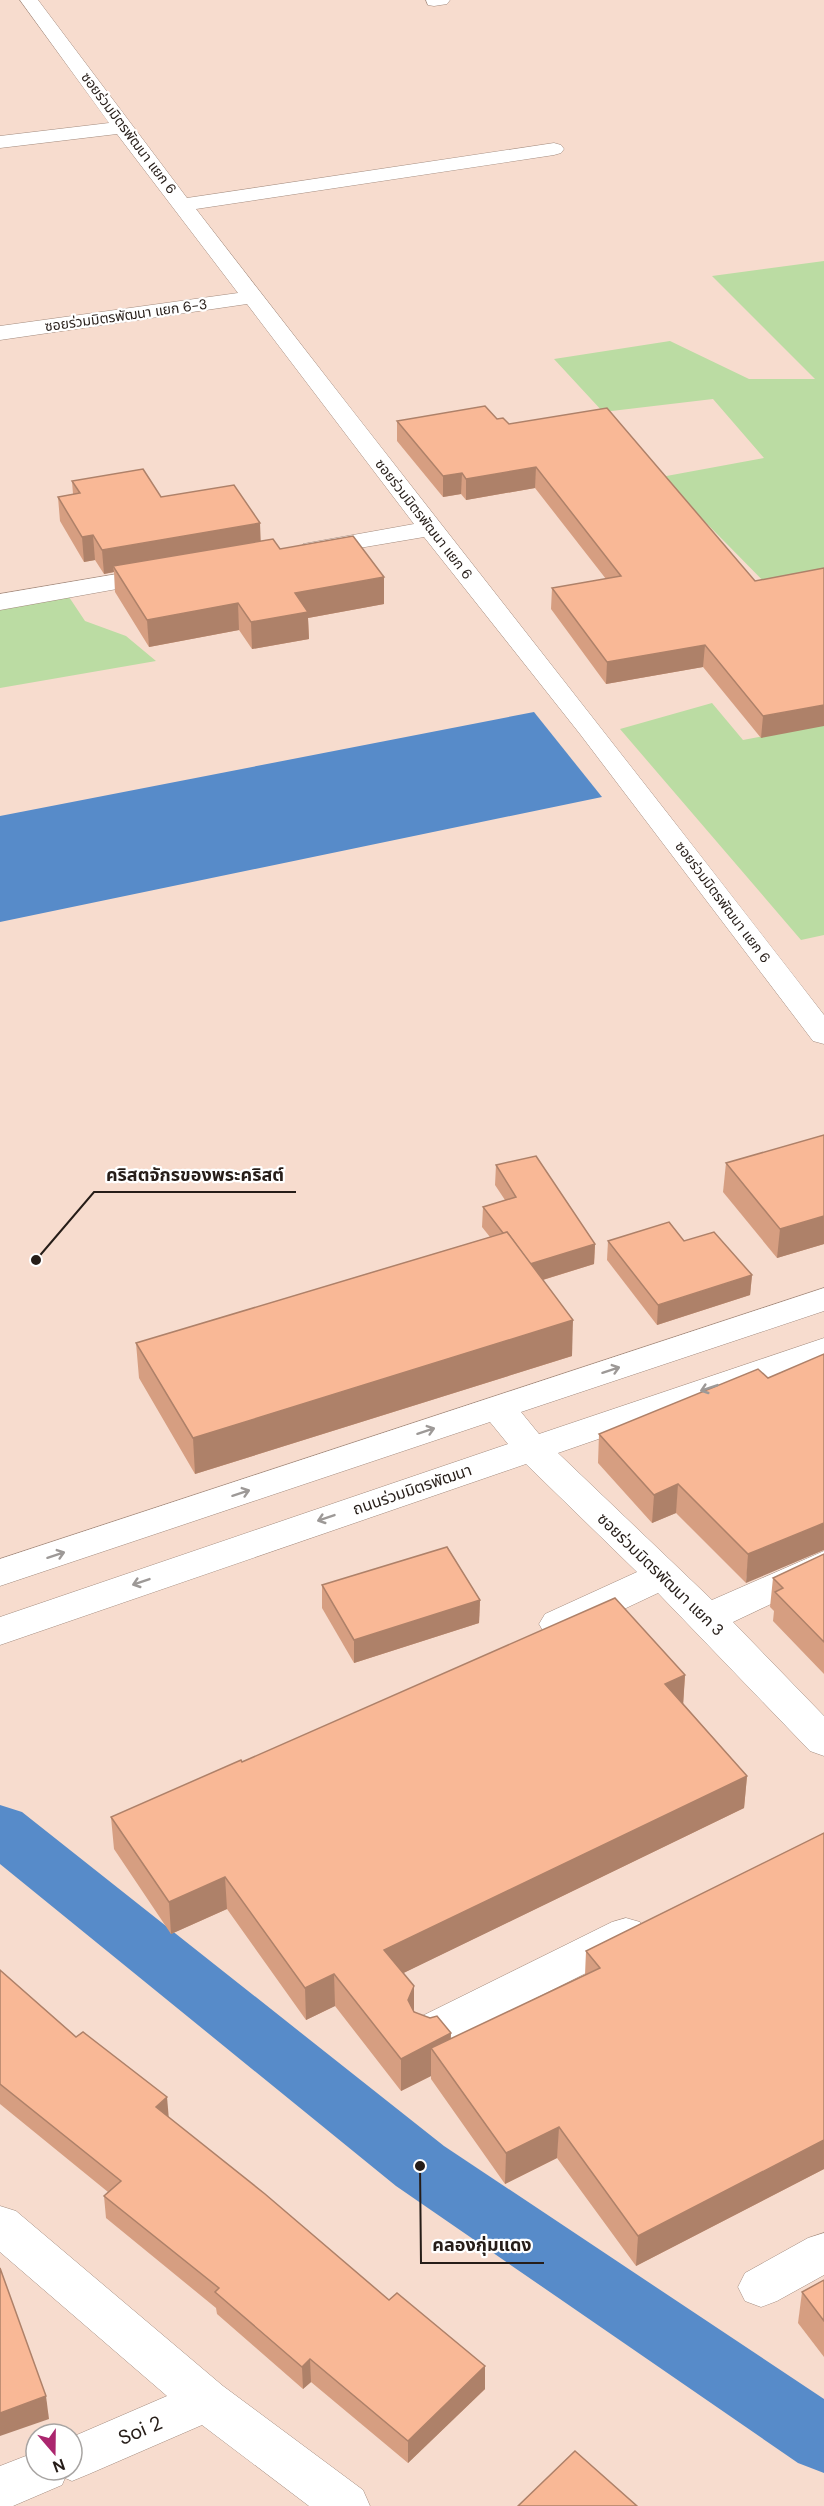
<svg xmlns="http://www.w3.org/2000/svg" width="824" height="2506" font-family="'DM Sans','Noto Sans Thai',sans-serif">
<rect width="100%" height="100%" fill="#f7dcce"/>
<g fill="#bbdca3">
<polygon points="824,261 824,584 776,594 661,477 764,458 713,399 603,412 554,359 670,341 749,379 815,379 712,276"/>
<polygon points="69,597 85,621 126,636 156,661 0,688 0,609"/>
<polygon points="712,703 743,740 824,725 824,935 801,940 620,729"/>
</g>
<polygon fill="#578bc9" points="534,712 602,797 0,922 0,816"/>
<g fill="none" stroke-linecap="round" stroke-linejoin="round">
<polygon fill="#578bc9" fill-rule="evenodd" points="0,1805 22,1812 444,2146 824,2399 824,2473 798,2463 396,2186 0,1864"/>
<g stroke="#a38b7e" stroke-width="1">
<g id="minor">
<path d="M 20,0 L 38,0 L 187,198 L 554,143 L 561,145 L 564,149 L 561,153 L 554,155 L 196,209 C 404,479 616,745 824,1015 L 824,1044 L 813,1041 L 580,734 L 424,537 L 312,556 L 303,554 L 300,549 L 303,544 L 414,524 L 247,304 L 0,340 L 0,326 L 238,293 L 117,134 L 0,148 L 0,136 L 109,123 Z"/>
<polygon points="426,0 450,0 447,4 434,6 428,5"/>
<polygon points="158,567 167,570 171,575 167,580 0,610 0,594"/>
<polygon points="824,1288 824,1311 521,1412 539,1434 824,1338 824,1361 558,1453 712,1600 824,1551 824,1579 733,1622 824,1716 824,1756 810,1751 658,1593 571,1634 558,1638 545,1634 539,1624 545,1614 637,1572 526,1464 0,1645 0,1617 508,1444 490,1422 0,1586 0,1559"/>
<polygon points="626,1918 640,1922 646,1934 640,1946 446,2043 431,2048 416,2043 410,2031 416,2019 612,1922"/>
<polygon points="0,2206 16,2211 223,2386 363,2490 370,2506 309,2506 202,2425 89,2474 72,2481 65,2478 62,2485 13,2506 0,2506 0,2466 36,2452 36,2470 72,2470 72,2437 167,2396 0,2252"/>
<polygon points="824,2233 824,2275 777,2301 761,2307 745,2301 738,2287 745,2273 808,2238"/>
</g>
</g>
<use href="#minor" fill="#fff" fill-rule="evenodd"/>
</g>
<g fill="#d69e81">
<polygon points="497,419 509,424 755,581 824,568 761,738 703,667 606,684 551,609 552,588 606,579 535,488 466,500 461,494 443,497 397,441 397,421"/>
<polygon points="72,481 161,497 280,549 384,604 308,618 309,639 252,649 239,630 149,647 115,592 114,572 104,574 95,560 84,562 60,521 58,497 73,494"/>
<polygon points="824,1135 824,1244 777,1258 723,1192 726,1163"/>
<polygon points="496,1165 595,1244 594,1264 543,1280 572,1356 195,1474 139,1378 136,1343 490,1237 482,1227 483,1207 505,1200 495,1185"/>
<polygon points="608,1241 684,1241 752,1275 750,1295 657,1325 607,1260"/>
<polygon points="768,1378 746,1583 676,1513 652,1523 598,1463 599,1434"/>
<polygon points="824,1554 824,1674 773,1621 774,1611 770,1607 773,1578"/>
<polygon points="322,1585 480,1600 479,1623 354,1663 322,1608"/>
<polygon points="685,1675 683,1703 747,1776 744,1808 403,1973 414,2011 451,2039 585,1975 586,1951 824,1833 824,2169 636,2266 557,2158 505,2184 431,2079 431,2076 401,2091 335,2006 306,2020 227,1909 171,1934 114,1849 111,1817 242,1762"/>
<polygon points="0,1970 168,2117 389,2300 485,2366 485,2389 408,2463 311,2382 303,2389 217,2314 216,2308 106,2218 104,2196 108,2192 0,2104"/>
<polygon points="824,2280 824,2357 798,2323 802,2292"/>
</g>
<g fill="#ae8169">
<polygon points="536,467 535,488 466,500 466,479"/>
<polygon points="462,473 461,494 443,497 443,476"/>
<polygon points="260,523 261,548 113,566 114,572 104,574 102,550"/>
<polygon points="93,535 95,560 84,562 82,537"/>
<polygon points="384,577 384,604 308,618 309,639 252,649 251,622 295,593"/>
<polygon points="238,603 239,630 149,647 147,620"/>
<polygon points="705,645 703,667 606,684 607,662"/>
<polygon points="824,705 824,726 761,738 763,716"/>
<polygon points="824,1216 824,1244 777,1258 780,1229"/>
<polygon points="595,1244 594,1264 526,1285 527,1265"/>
<polygon points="752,1275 750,1295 657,1325 658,1305"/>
<polygon points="573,1320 572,1356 195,1474 193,1438"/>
<polygon points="678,1484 676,1513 652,1523 654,1495"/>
<polygon points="824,1523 824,1550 746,1583 748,1554"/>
<polygon points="480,1600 479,1623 354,1663 354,1640"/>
<polygon points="685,1675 683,1707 665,1684"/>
<polygon points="747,1776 744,1808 385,1982 384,1950"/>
<polygon points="225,1877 227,1909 171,1934 169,1902"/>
<polygon points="334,1974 335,2006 306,2020 305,1988"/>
<polygon points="414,1986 414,2019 408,2000"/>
<polygon points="451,2033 450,2065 431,2048 431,2076 401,2091 401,2059"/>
<polygon points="167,2097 169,2120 156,2107"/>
<polygon points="559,2127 557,2158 505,2184 506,2153"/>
<polygon points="824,2140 824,2169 636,2266 638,2236"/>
<polygon points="310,2359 311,2382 303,2389 302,2367"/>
<polygon points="485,2366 485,2389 408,2463 408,2441"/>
<polygon points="46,2396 49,2419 0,2436 0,2413"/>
</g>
<g fill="#f9b896" stroke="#ae8169" stroke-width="1.5">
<polygon points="485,406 497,419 503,418 509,424 607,408 755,581 824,568 824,705 763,716 705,645 607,662 552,588 621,576 536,467 466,479 462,473 443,476 397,421"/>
<polygon points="143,469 161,497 234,485 260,523 102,550 93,535 82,537 58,497 80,493 72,481"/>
<polygon points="353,536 384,577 295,593 308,612 251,622 238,603 147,620 113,566 273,539 280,549"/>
<polygon points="824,1135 824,1216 780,1229 726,1163"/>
<polygon points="536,1156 595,1244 530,1264 507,1232 503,1233 483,1207 516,1197 496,1165"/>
<polygon points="669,1222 684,1241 714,1232 752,1275 658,1305 608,1241"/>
<polygon points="507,1232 573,1320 193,1438 136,1343"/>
<polygon points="824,1354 824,1523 748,1554 678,1484 654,1495 599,1434 758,1369 768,1378"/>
<polygon points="447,1547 480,1600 354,1640 322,1585"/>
<polygon points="824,1554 824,1642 775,1592 783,1588 773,1578"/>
<polygon points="615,1598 685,1675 665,1684 747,1776 384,1950 414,1986 408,2000 414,2012 430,2018 437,2016 451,2033 401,2059 334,1974 305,1988 225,1877 169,1902 111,1817 241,1760 242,1762"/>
<polygon points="824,1833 824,2140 638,2236 559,2127 506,2153 431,2048 600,1968 586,1951"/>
<polygon points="0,1970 76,2037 83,2032 167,2097 156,2107 265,2194 389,2300 397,2293 485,2366 408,2441 310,2359 302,2367 215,2292 219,2288 104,2196 121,2181 0,2084"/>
<polygon points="0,2268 46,2396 0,2413"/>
<polygon points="824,2280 824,2321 802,2292"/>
<polygon points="575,2451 637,2506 518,2506"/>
</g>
<defs><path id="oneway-shaft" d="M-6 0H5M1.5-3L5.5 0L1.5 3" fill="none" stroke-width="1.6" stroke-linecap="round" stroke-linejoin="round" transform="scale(1.5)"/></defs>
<g stroke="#9d9997">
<use href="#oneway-shaft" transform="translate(611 1370) rotate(-18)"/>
<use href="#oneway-shaft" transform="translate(709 1388) rotate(161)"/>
<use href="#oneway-shaft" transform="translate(426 1431) rotate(-18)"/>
<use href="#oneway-shaft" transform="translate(241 1493) rotate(-18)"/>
<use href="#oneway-shaft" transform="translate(326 1518) rotate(161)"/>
<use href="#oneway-shaft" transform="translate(56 1555) rotate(-18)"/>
<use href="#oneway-shaft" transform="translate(141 1582) rotate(161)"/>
</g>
<g text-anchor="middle" stroke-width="4.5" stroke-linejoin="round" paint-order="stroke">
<g font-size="14" fill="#261d18" stroke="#fff">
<text transform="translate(129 133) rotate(53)" y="5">ซอยร่วมมิตรพัฒนา แยก 6</text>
<text transform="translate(126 315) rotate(-8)" y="5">ซอยร่วมมิตรพัฒนา แยก 6-3</text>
<text transform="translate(424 519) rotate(52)" y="5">ซอยร่วมมิตรพัฒนา แยก 6</text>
<text transform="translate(723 902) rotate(53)" y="5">ซอยร่วมมิตรพัฒนา แยก 6</text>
</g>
<g font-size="16" fill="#261d18" stroke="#fff">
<text transform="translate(412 1489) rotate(-19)" y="6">ถนนร่วมมิตรพัฒนา</text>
<text transform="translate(661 1574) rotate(44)" y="6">ซอยร่วมมิตรพัฒนา แยก 3</text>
</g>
<g font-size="20" fill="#261d18" stroke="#fff">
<text transform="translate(140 2430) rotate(-23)" y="7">Soi 2</text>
</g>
</g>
<path fill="none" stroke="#261d18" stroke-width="2" d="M36 1260L94 1192H296M420 2166L421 2263H544"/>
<g fill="#261d18" stroke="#fff" stroke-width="2">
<circle cx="36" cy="1260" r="6"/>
<circle cx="420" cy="2166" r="6"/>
</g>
<g font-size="18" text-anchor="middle" font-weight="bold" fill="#261d18" stroke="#fff" stroke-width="4.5" stroke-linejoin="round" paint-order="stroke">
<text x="195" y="1181">คริสตจักรของพระคริสต์</text>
<text x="482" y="2251">คลองกุ่มแดง</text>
</g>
<g transform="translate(54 2452) rotate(160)"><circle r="28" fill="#ffffff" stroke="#a8a5a3" stroke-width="1.5"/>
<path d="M0-4.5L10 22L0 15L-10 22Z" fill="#ab266e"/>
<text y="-9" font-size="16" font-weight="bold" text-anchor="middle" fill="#261d18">N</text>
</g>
</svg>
